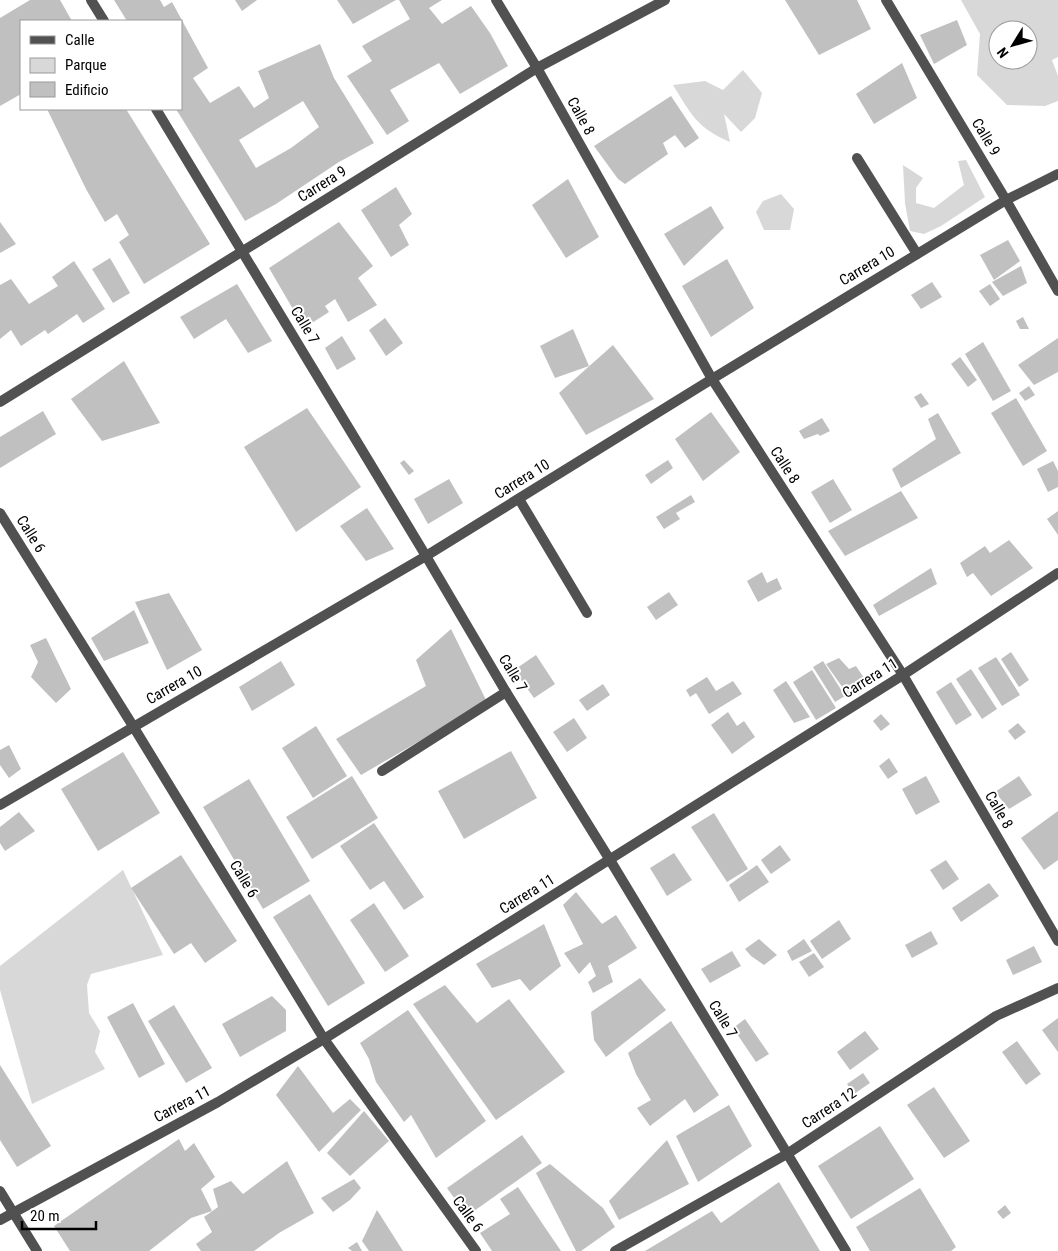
<svg xmlns="http://www.w3.org/2000/svg" width="1058" height="1251" font-family="'Roboto Condensed',sans-serif">
<rect width="100%" height="100%" fill="#fff"/>
<g fill="#d8d8d8" fill-rule="evenodd">
<path d="M 961,0 L 1058,0 L 1058,57 L 1052,60 L 1058,76 L 1058,101 L 1045,106 L 1007,105 L 977,75 L 980,34 ZM 998,30 L 1028,30 L 1028,60 L 998,60 Z"/>
<path d="M 743,70 L 762,93 L 755,118 L 741,132 L 724,114 L 730,142 C 697,128 691,114 673,85 L 705,81 L 723,90 Z"/>
<polygon points="966,160 985,197 941,226 924,234 910,231 905,203 903,165 923,178 916,188 916,203 934,208 964,185 958,161"/>
<polygon points="781,194 794,209 790,230 764,230 756,212 763,201"/>
<polygon points="123,870 163,955 91,974 87,985 89,1013 100,1031 95,1052 105,1069 32,1104 0,990 0,966"/>
</g>
<g fill="#c0c0c0" fill-rule="evenodd">
<polygon points="30,0 60,0 72,21 21,21 21,94 0,106 0,18"/>
<path d="M 114,0 L 160,0 L 164,7 L 172,2 L 208,68 L 193,78 L 210,103 L 239,86 L 254,108 L 269,98 L 258,71 L 320,44 L 334,78 L 374,143 L 339,162 L 276,204 L 245,221 L 176,109 L 181,109 L 181,21 L 127,21 ZM 303,101 L 319,127 L 291,148 L 256,168 L 239,140 Z"/>
<polygon points="235,0 257,0 242,11"/>
<polygon points="337,0 396,0 353,24"/>
<polygon points="399,0 442,0 429,8 442,24 471,6 490,33 508,66 460,94 439,63 390,90 409,121 387,135 347,76 372,61 362,46 410,19"/>
<polygon points="785,0 857,0 871,29 819,55"/>
<polygon points="957,20 967,45 934,64 920,35"/>
<polygon points="902,63 917,98 874,124 856,94"/>
<polygon points="671,96 699,138 685,148 675,135 663,143 668,154 625,184 618,179 594,146"/>
<polygon points="47,109 126,109 210,244 144,284 119,242 129,235 117,214 105,222 86,189"/>
<polygon points="568,179 599,237 566,258 532,205"/>
<polygon points="396,187 412,214 399,225 409,245 391,257 361,210"/>
<polygon points="711,206 724,228 684,266 664,234"/>
<polygon points="0,222 16,244 0,253"/>
<polygon points="339,222 373,266 358,278 377,305 348,322 335,299 325,306 329,312 304,328 269,268"/>
<polygon points="1008,240 1020,261 994,280 980,255"/>
<polygon points="110,258 130,293 113,303 92,269"/>
<polygon points="727,259 754,308 711,337 682,286"/>
<polygon points="74,261 105,309 83,323 77,314 48,334 45,330 21,346 11,330 0,339 0,285 11,279 29,304 58,286 52,277"/>
<polygon points="1021,266 1027,283 1003,296 992,282"/>
<polygon points="932,282 942,297 921,309 911,295"/>
<polygon points="237,284 272,341 248,353 226,319 194,339 180,317"/>
<polygon points="990,284 1000,299 990,306 979,291"/>
<polygon points="1023,317 1029,329 1020,329 1016,321"/>
<polygon points="385,318 403,343 386,356 369,330"/>
<polygon points="573,329 589,366 555,378 540,346"/>
<polygon points="342,336 356,359 337,370 325,348"/>
<polygon points="1058,338 1058,372 1034,385 1018,365"/>
<polygon points="983,342 1011,391 993,401 965,354"/>
<polygon points="613,345 654,399 586,435 559,393"/>
<polygon points="960,357 977,380 968,387 951,364"/>
<polygon points="124,361 160,423 102,441 71,399"/>
<polygon points="1029,386 1035,395 1025,401 1019,393"/>
<polygon points="921,393 929,404 921,408 914,397"/>
<polygon points="1016,398 1047,451 1023,466 991,413"/>
<polygon points="307,408 361,487 296,532 244,447"/>
<polygon points="43,411 56,434 0,468 0,437"/>
<polygon points="711,412 740,452 703,481 675,439"/>
<polygon points="938,413 961,453 901,488 892,469 936,439 928,419"/>
<polygon points="822,418 830,431 820,436 818,434 804,439 799,431"/>
<polygon points="404,460 414,471 409,475 400,463"/>
<polygon points="668,460 673,468 651,484 645,475"/>
<polygon points="1053,461 1058,471 1058,487 1048,492 1037,469"/>
<polygon points="449,479 463,503 428,524 414,499"/>
<polygon points="833,479 852,510 830,523 811,492"/>
<polygon points="901,491 918,518 845,556 828,531"/>
<polygon points="691,495 695,502 676,513 680,519 664,529 656,517"/>
<polygon points="367,508 394,549 366,561 340,526"/>
<polygon points="1058,511 1058,535 1047,519"/>
<polygon points="1009,540 1033,568 991,596 973,573 967,577 960,563 985,546 990,553"/>
<polygon points="931,568 937,584 879,616 873,605"/>
<polygon points="762,572 767,583 777,578 782,589 758,602 747,581"/>
<polygon points="669,592 678,605 656,620 647,607"/>
<polygon points="169,593 202,650 167,670 135,602"/>
<polygon points="134,610 149,643 104,661 91,638"/>
<polygon points="451,629 487,702 361,775 336,739 426,686 416,660"/>
<polygon points="46,638 71,689 56,703 31,677 38,662 30,645"/>
<polygon points="1011,652 1029,680 1019,687 1001,659"/>
<polygon points="536,655 555,684 534,698 514,670"/>
<polygon points="996,657 1020,695 1002,706 978,668"/>
<polygon points="839,658 849,669 856,666 868,684 850,698 826,664"/>
<polygon points="281,661 295,685 252,711 239,687"/>
<polygon points="823,661 845,696 835,702 813,667"/>
<polygon points="971,669 997,709 982,719 956,679"/>
<polygon points="812,670 836,708 816,720 793,682"/>
<polygon points="707,677 716,691 733,681 742,694 709,714 696,693 690,697 686,690"/>
<polygon points="786,681 810,717 794,723 773,690"/>
<polygon points="951,682 972,715 956,725 936,692"/>
<polygon points="603,684 610,695 587,711 579,700"/>
<polygon points="728,712 737,726 744,721 755,737 732,754 711,725"/>
<polygon points="881,714 890,724 881,731 873,721"/>
<polygon points="574,718 587,738 567,752 553,732"/>
<polygon points="1018,723 1026,732 1015,740 1008,731"/>
<polygon points="316,726 347,776 313,798 282,748"/>
<polygon points="9,745 21,769 9,778 0,765 0,750"/>
<polygon points="511,751 537,798 464,839 438,791"/>
<polygon points="123,752 160,813 98,851 61,789"/>
<polygon points="889,758 898,772 888,779 879,766"/>
<polygon points="352,776 378,818 312,859 286,817"/>
<polygon points="926,776 940,802 916,815 902,789"/>
<polygon points="1019,776 1032,795 1009,809 995,792"/>
<polygon points="249,779 310,881 263,909 203,807"/>
<polygon points="1058,811 1058,860 1044,870 1021,838"/>
<polygon points="19,812 35,831 5,851 0,843 0,827"/>
<polygon points="714,813 748,869 727,882 691,827"/>
<polygon points="374,823 424,897 404,910 384,881 370,890 340,846"/>
<polygon points="780,845 791,860 771,874 761,860"/>
<polygon points="674,853 692,880 667,896 650,868"/>
<polygon points="181,855 237,941 205,963 191,943 174,954 131,888"/>
<polygon points="946,860 959,879 943,890 930,870"/>
<polygon points="757,865 769,882 739,902 729,885"/>
<polygon points="989,883 999,896 961,922 952,908"/>
<polygon points="576,892 602,924 616,915 637,948 608,966 613,982 593,993 588,982 596,976 590,962 579,974 564,953 583,944 563,905"/>
<polygon points="310,894 365,983 328,1006 273,917"/>
<polygon points="374,903 409,956 385,972 350,920"/>
<polygon points="839,920 851,939 822,959 810,941"/>
<polygon points="544,924 561,966 530,991 520,979 492,988 476,964"/>
<polygon points="931,931 938,944 912,958 905,945"/>
<polygon points="759,939 777,955 764,965 751,956 745,949"/>
<polygon points="804,939 812,951 792,961 787,951"/>
<polygon points="1034,946 1042,962 1013,975 1006,960"/>
<polygon points="732,951 741,966 710,983 701,969"/>
<polygon points="814,953 824,967 809,977 799,962"/>
<polygon points="640,978 666,1010 606,1057 594,1040 591,1012"/>
<polygon points="445,985 477,1023 509,999 565,1072 496,1120 413,1004"/>
<polygon points="272,996 286,1010 286,1031 240,1057 222,1024"/>
<polygon points="133,1003 165,1064 139,1078 107,1017"/>
<polygon points="174,1005 212,1068 186,1083 148,1021"/>
<polygon points="719,1005 731,1023 723,1028 711,1010"/>
<polygon points="408,1010 486,1121 436,1158 411,1115 404,1122 376,1082 369,1059 360,1043"/>
<polygon points="1058,1018 1058,1052 1042,1030"/>
<polygon points="745,1019 769,1054 756,1062 733,1028"/>
<polygon points="671,1021 719,1095 694,1113 685,1099 650,1126 637,1108 651,1100 636,1074 628,1053"/>
<polygon points="865,1031 879,1049 850,1070 837,1052"/>
<polygon points="1017,1041 1041,1074 1026,1085 1002,1052"/>
<polygon points="0,1065 51,1146 17,1167 0,1140"/>
<polygon points="298,1066 333,1113 350,1099 361,1110 319,1152 276,1095"/>
<polygon points="863,1073 870,1083 854,1094 847,1084"/>
<polygon points="934,1087 970,1141 944,1158 907,1105"/>
<polygon points="729,1105 752,1146 698,1182 676,1136"/>
<polygon points="364,1111 389,1141 350,1176 327,1153"/>
<polygon points="880,1126 914,1179 851,1219 818,1166"/>
<polygon points="522,1135 542,1163 467,1216 447,1188"/>
<polygon points="179,1139 185,1151 194,1143 215,1177 201,1189 212,1211 191,1218 149,1251 70,1251 54,1226"/>
<polygon points="667,1140 689,1184 619,1220 609,1201"/>
<polygon points="287,1161 314,1213 279,1233 254,1251 201,1251 196,1244 212,1232 204,1217 218,1207 213,1189 231,1181 243,1194"/>
<polygon points="550,1164 603,1208 615,1227 581,1251 576,1251 536,1173"/>
<polygon points="354,1179 361,1188 350,1200 333,1212 321,1198"/>
<polygon points="779,1182 820,1251 645,1251 712,1211 721,1223"/>
<polygon points="518,1187 546,1229 561,1251 492,1251 480,1233 510,1214 500,1199"/>
<polygon points="920,1188 956,1247 951,1251 870,1251 856,1227"/>
<polygon points="1005,1205 1011,1213 1003,1219 997,1212"/>
<polygon points="377,1210 403,1251 369,1251 362,1241"/>
<polygon points="357,1242 362,1251 352,1251 348,1248"/>
</g>
<g fill="none" stroke-linecap="round" stroke-linejoin="round">
<g stroke="#515151" stroke-width="10">
<polyline points="857,158 917,254"/>
<polyline points="519,499 587,613"/>
<polyline points="382,771 506,692"/>
</g>
<g stroke="#515151" stroke-width="10">
<polyline points="91,0 104,21"/>
<polyline points="496,0 537,68 712,379 903,675 1058,941"/>
<polyline points="886,0 1006,200 1058,291"/>
<polyline points="156,109 426,556 506,692 610,860 846,1251"/>
<polyline points="0,402 537,68 665,0"/>
<polyline points="0,513 133,726 324,1039 476,1251"/>
<polyline points="0,805 426,556 712,379 1006,200 1058,174"/>
<polyline points="0,1191 37,1251"/>
<polyline points="0,1220 218,1102 324,1039 903,675 1058,573"/>
<polyline points="615,1251 787,1154 996,1016 1058,988"/>
</g>
</g>
<g text-anchor="middle" stroke-width="4" stroke-linejoin="round" paint-order="stroke">
<g font-size="15" fill="#000" stroke="#fff">
<text transform="translate(581 116) rotate(61)" y="5">Calle 8</text>
<text transform="translate(986 137) rotate(59)" y="5">Calle 9</text>
<text transform="translate(322 184) rotate(-32)" y="5">Carrera 9</text>
<text transform="translate(867 266) rotate(-31)" y="5">Carrera 10</text>
<text transform="translate(305 325) rotate(59)" y="5">Calle 7</text>
<text transform="translate(785 465) rotate(57)" y="5">Calle 8</text>
<text transform="translate(522 479) rotate(-32)" y="5">Carrera 10</text>
<text transform="translate(31 534) rotate(58)" y="5">Calle 6</text>
<text transform="translate(513 673) rotate(59)" y="5">Calle 7</text>
<text transform="translate(870 678) rotate(-32)" y="5">Carrera 11</text>
<text transform="translate(174 685) rotate(-30)" y="5">Carrera 10</text>
<text transform="translate(999 810) rotate(60)" y="5">Calle 8</text>
<text transform="translate(244 879) rotate(59)" y="5">Calle 6</text>
<text transform="translate(527 894) rotate(-32)" y="5">Carrera 11</text>
<text transform="translate(723 1019) rotate(59)" y="5">Calle 7</text>
<text transform="translate(182 1104) rotate(-28)" y="5">Carrera 11</text>
<text transform="translate(829 1108) rotate(-33)" y="5">Carrera 12</text>
<text transform="translate(468 1214) rotate(54)" y="5">Calle 6</text>
</g>
</g>
<rect x="20" y="20" width="162" height="90" fill="#ffffff" stroke="#999999"/>
<rect x="30" y="36" width="25" height="8" fill="#515151" stroke="#999999"/>
<text x="65" y="45" font-size="15" fill="#000000">Calle</text>
<rect x="30" y="58" width="25" height="15" fill="#d8d8d8" stroke="#999999"/>
<text x="65" y="70" font-size="15" fill="#000000">Parque</text>
<rect x="30" y="82" width="25" height="15" fill="#c0c0c0" stroke="#999999"/>
<text x="65" y="95" font-size="15" fill="#000000">Edificio</text>
<g transform="translate(1013 45) rotate(233)"><circle r="24" fill="#ffffff" stroke="#999999"/>
<path d="M0-4L9 19L0 12L-9 19Z" fill="#000000"/>
<text y="-8" font-size="14" font-weight="bold" text-anchor="middle" fill="#000000">N</text>
</g>
<path d="M22 1221v8h74v-8" fill="none" stroke="#000000" stroke-width="2.5"/>
<text x="30" y="1221" font-size="15" fill="#000000" stroke="#ffffff" stroke-width="4" paint-order="stroke">20 m</text>
</svg>
